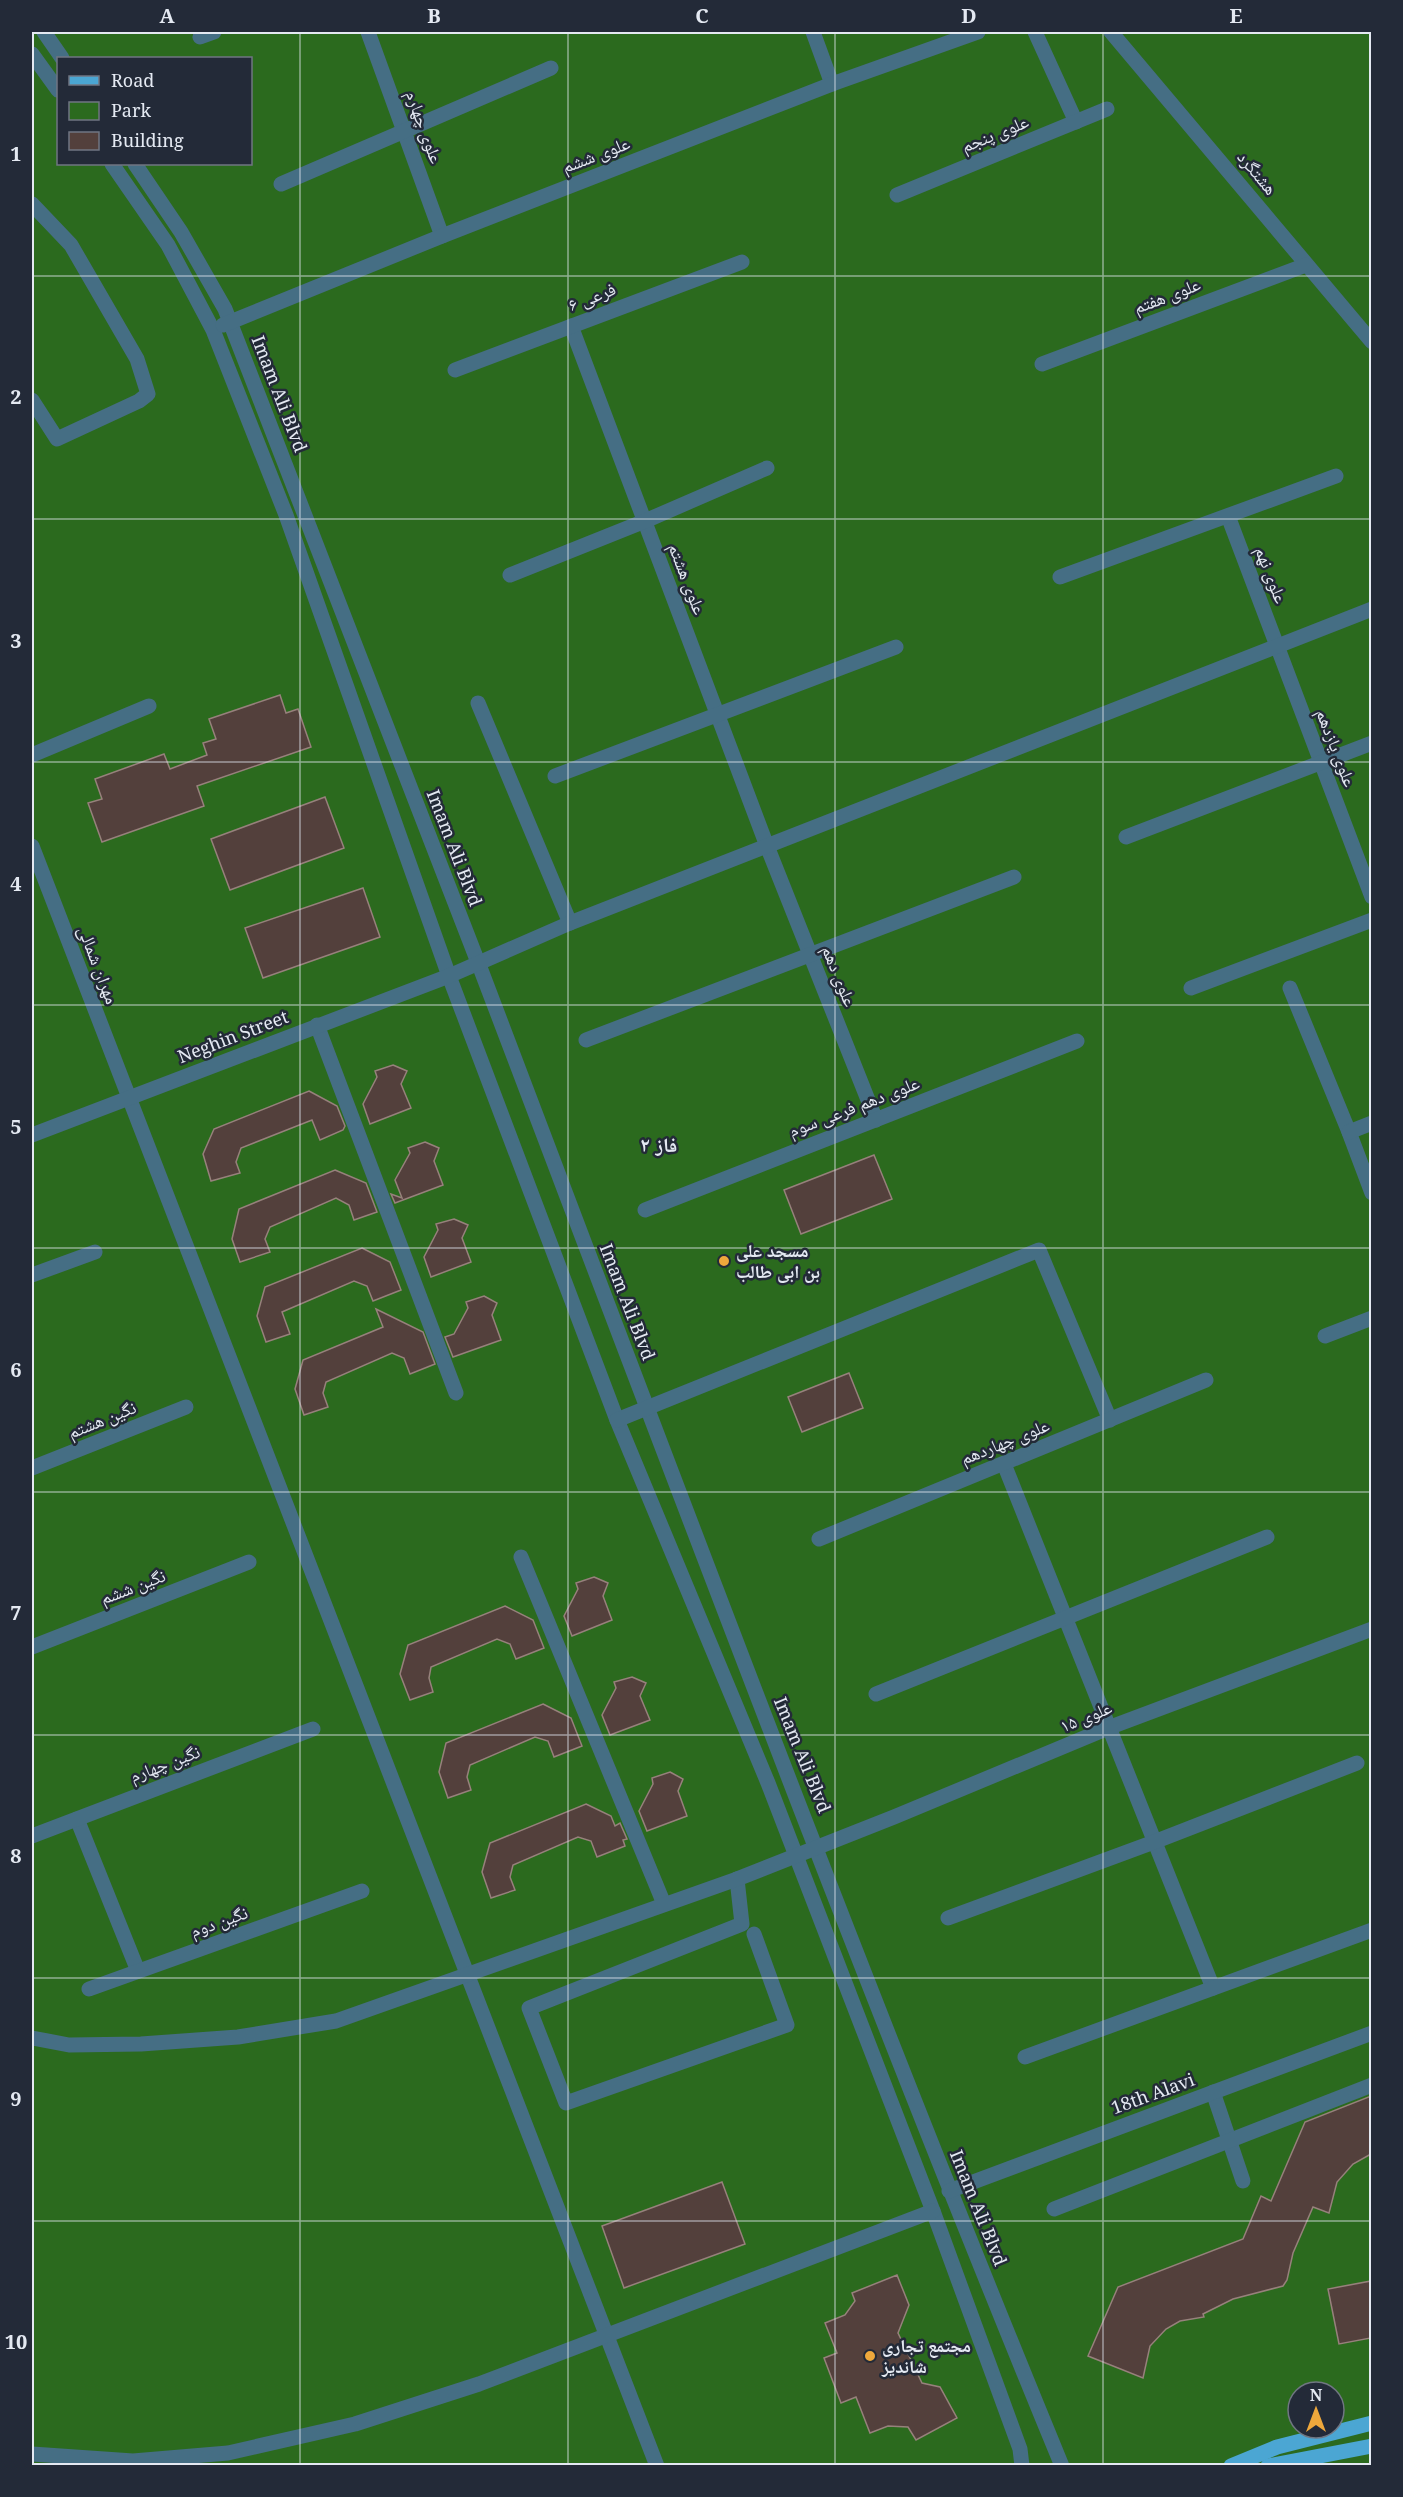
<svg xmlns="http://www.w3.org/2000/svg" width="1403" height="2497" font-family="'Noto Serif','Noto Naskh Arabic',serif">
<rect width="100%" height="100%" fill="#2c3442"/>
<path fill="#2b6a1e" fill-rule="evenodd" d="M 32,32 L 1371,32 L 1371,2465 L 32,2466 ZM 58,58 L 250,58 L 250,164 L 58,164 ZM 1298,2392 L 1334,2392 L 1334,2428 L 1298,2428 Z"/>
<g fill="#53403c" stroke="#97817c" stroke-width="1.5">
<polygon points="280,695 286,713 298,709 311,747 197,786 204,806 102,842 88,803 102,799 95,779 164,754 170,769 207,755 203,743 216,739 209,719"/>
<polygon points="325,797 344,848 230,890 211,839"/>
<polygon points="363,888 380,937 263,978 245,928"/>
<polygon points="393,1065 407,1071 401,1084 411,1108 370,1124 363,1104 377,1077 375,1071"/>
<polygon points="309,1091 337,1106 345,1126 343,1130 320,1140 312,1120 241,1148 236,1162 240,1173 211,1181 203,1154 214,1129"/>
<polygon points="425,1142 439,1148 434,1161 443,1185 395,1203 391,1194 402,1198 395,1180 410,1153 408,1148"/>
<polygon points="874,1155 892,1199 801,1234 784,1190"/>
<polygon points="335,1170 366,1183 377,1212 354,1220 349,1205 336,1198 270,1227 265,1239 270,1252 240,1262 232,1239 239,1209"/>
<polygon points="454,1219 468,1225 462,1238 471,1262 431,1277 424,1257 438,1230 436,1224"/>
<polygon points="362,1248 390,1262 401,1290 373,1301 367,1286 354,1281 282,1312 290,1334 266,1342 257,1316 265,1287"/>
<polygon points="484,1296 497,1303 492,1315 501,1340 453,1357 445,1337 454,1334 468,1308 466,1302"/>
<polygon points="376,1309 423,1332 435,1364 410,1374 404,1358 392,1353 326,1382 323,1393 328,1407 304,1415 295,1389 303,1360 383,1327"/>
<polygon points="849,1373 863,1408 802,1432 788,1397"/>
<polygon points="594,1577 608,1583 603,1596 612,1620 572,1636 564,1616 578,1589 576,1583"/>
<polygon points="505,1606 533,1620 544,1648 516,1659 510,1644 497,1639 431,1667 429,1678 433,1692 410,1700 400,1674 408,1645"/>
<polygon points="632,1677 646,1683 640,1696 650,1720 610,1735 602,1715 616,1688 614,1682"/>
<polygon points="543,1704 571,1718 582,1746 554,1757 548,1741 535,1737 470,1765 467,1777 471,1790 448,1798 439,1772 446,1743"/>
<polygon points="670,1772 683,1779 678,1791 687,1816 647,1831 639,1811 653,1784 652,1778"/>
<polygon points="586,1804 611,1816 615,1826 620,1823 627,1839 623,1840 625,1846 597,1857 591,1841 578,1837 513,1865 510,1877 515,1890 491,1898 482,1872 490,1843"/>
<polygon points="1371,2096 1371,2154 1353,2164 1337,2182 1329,2213 1313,2207 1293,2253 1287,2280 1283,2286 1233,2299 1203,2314 1204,2317 1180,2321 1166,2329 1150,2346 1143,2378 1088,2356 1118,2287 1243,2239 1261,2196 1271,2201 1305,2122"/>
<polygon points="722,2182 745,2244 624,2288 602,2226"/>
<polygon points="897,2275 909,2305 898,2333 922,2383 940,2387 957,2418 916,2440 908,2427 888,2426 870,2433 856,2397 841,2403 824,2358 837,2353 825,2323 845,2315 855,2301 852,2293"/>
<polygon points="1371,2281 1371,2338 1339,2344 1328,2289"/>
</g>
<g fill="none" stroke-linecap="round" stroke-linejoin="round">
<g stroke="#456e84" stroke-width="15">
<polyline points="44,32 62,58"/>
<polyline points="368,32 442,236"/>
<polyline points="813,32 832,84"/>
<polyline points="1035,32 1076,122"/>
<polyline points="1111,32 1372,342"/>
<polyline points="200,37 214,32"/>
<polyline points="32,54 58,90"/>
<polyline points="112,164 168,245 213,330 286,515 449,976 617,1420 768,1783 933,2211 1020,2449 1022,2466"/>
<path d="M 135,164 L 181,232 L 225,309 C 309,530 397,749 481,970 C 671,1470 858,1971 1062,2466"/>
<polyline points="281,184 551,68"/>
<polyline points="897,195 1107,109"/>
<polyline points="32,204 71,245 137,359 148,394 139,401 57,439 32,400"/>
<polyline points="223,325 442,236 832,84 978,32"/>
<polyline points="571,326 767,846 876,1120"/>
<polyline points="1042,364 1306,265"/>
<polyline points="455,370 742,262"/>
<polyline points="1228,516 1372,897"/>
<polyline points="510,575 645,521 767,468"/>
<polyline points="1060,577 1336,476"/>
<polyline points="478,703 570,923"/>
<polyline points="32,755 149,706"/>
<polyline points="555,776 896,647"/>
<polyline points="1126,837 1372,743"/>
<polyline points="32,846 657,2466"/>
<polyline points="1191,988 1372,920"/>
<polyline points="1290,988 1349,1132 1372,1193"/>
<polyline points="317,1025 456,1393"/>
<polyline points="586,1040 1014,877"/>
<polyline points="1349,1132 1372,1123"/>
<polyline points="32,1135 449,976 570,923 1372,609"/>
<polyline points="645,1210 1077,1041"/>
<polyline points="32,1275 95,1252"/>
<polyline points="1325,1336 1372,1318"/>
<polyline points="617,1420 1039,1250 1110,1420"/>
<polyline points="1004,1464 1213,1988"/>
<polyline points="32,1468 186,1407"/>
<polyline points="819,1539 1206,1380"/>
<polyline points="521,1557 664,1904"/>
<polyline points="32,1647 249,1562"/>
<polyline points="876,1694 1267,1537"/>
<polyline points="77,1819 138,1971"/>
<polyline points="32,1836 313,1729"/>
<polyline points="737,1879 742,1924 529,2008 566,2103 787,2025 754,1934"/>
<polyline points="948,1918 1154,1842 1357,1763"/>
<polyline points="89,1989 362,1891"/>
<polyline points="32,2038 69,2045 141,2044 238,2037 336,2021 737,1879 894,1817 1108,1728 1372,1629"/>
<polyline points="1025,2057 1372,1930"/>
<polyline points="1213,2092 1243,2181"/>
<polyline points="949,2191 1372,2033"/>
<polyline points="1054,2209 1372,2085"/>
<polyline points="32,2454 133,2461 228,2453 355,2424 479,2384 933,2211"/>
</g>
<g stroke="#4ba6d3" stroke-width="15">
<polyline points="1231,2466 1277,2447 1372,2423"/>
<polyline points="1268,2466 1372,2446"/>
</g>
</g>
<path fill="none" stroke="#e4e9f2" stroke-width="1.5" stroke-opacity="0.55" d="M 300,32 L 300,2466M 568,32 L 568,2466M 835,32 L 835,2466M 1103,32 L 1103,2466M 32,276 L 1372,276M 32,519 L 1372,519M 32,762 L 1372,762M 32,1005 L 1372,1005M 32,1248 L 1372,1248M 32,1492 L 1372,1492M 32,1735 L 1372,1735M 32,1978 L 1372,1978M 32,2221 L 1372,2221"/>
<g fill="#eea83c" stroke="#232a38" stroke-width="2">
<circle cx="724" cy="1261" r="6"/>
<circle cx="870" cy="2356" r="6"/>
</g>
<g text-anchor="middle" stroke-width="5" stroke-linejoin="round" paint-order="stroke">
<g font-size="18" fill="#e4e9f2" stroke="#232a38">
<text transform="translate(424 127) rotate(70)" y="6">علوی چهارم</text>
<text transform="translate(995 134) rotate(-22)" y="6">علوی پنجم</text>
<text transform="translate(596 155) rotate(-21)" y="6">علوی ششم</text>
<text transform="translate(1257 173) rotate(50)" y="6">هشتگرد</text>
<text transform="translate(1167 296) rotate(-21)" y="6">علوی هفتم</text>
<text transform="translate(592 297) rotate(-21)" y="6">فرعی ۶</text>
<text transform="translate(279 394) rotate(69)" y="6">Imam Ali Blvd</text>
<text transform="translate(1271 575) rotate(69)" y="6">علوی نهم</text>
<text transform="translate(687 579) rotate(69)" y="6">علوی هشتم</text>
<text transform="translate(1336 748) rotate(69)" y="6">علوی یازدهم</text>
<text transform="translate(454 848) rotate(69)" y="6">Imam Ali Blvd</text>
<text transform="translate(98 965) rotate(69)" y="6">مهران شمالی</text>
<text transform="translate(839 976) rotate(68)" y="6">علوی دهم</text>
<text transform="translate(233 1037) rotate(-21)" y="6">Neghin Street</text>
<text transform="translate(854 1107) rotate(-21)" y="6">علوی دهم فرعی سوم</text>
<text transform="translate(627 1302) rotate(69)" y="6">Imam Ali Blvd</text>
<text transform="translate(102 1420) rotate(-22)" y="6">نگین هشتم</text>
<text transform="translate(1005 1442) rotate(-22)" y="6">علوی چهاردهم</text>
<text transform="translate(133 1587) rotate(-21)" y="6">نگین ششم</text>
<text transform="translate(1086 1717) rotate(-22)" y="6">علوی ۱۵</text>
<text transform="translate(802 1755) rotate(68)" y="6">Imam Ali Blvd</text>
<text transform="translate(165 1764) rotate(-21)" y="6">نگین چهارم</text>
<text transform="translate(219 1922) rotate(-20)" y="6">نگین دوم</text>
<text transform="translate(1153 2094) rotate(-20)" y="6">18th Alavi</text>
<text transform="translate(978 2208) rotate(68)" y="6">Imam Ali Blvd</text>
</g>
<g font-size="18" font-weight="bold" fill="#e4e9f2" stroke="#232a38" text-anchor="start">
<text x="736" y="1257">مسجد علی<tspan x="736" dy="21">بن ابی طالب</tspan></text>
<text x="882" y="2352">مجتمع تجاری<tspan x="882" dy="21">شاندیز</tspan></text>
</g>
<g font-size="20" font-weight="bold" fill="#e4e9f2" stroke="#232a38">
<text x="659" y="1152">فاز ۲</text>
</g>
</g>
<rect width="1403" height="2497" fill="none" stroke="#232a38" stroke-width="66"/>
<rect x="57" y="57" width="195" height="108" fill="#232a38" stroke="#707682" stroke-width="1.5"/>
<rect x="69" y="76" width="30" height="9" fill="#4ba6d3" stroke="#707682" stroke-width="1.5"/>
<text x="111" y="87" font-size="18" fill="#e4e9f2">Road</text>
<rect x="69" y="102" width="30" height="18" fill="#2b6a1e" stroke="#707682" stroke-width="1.5"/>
<text x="111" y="117" font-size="18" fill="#e4e9f2">Park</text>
<rect x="69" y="132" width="30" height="18" fill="#53403c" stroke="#707682" stroke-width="1.5"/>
<text x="111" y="147" font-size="18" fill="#e4e9f2">Building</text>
<g transform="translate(1316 2410)"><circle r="28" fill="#232a38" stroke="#707682" stroke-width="1.5"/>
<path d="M0-4.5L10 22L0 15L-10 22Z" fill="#eea83c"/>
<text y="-9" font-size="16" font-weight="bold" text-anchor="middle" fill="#e4e9f2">N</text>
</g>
<rect x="33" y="33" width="1337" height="2431" fill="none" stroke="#e4e9f2" stroke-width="2"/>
<g font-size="20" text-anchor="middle" font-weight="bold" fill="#e4e9f2">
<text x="167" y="23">A</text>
<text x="434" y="23">B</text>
<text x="702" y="23">C</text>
<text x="969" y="23">D</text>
<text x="1236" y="23">E</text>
<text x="16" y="161">1</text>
<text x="16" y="404">2</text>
<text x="16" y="648">3</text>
<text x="16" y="891">4</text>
<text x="16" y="1134">5</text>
<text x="16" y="1377">6</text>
<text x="16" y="1620">7</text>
<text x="16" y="1863">8</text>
<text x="16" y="2106">9</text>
<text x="16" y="2349">10</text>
</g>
</svg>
